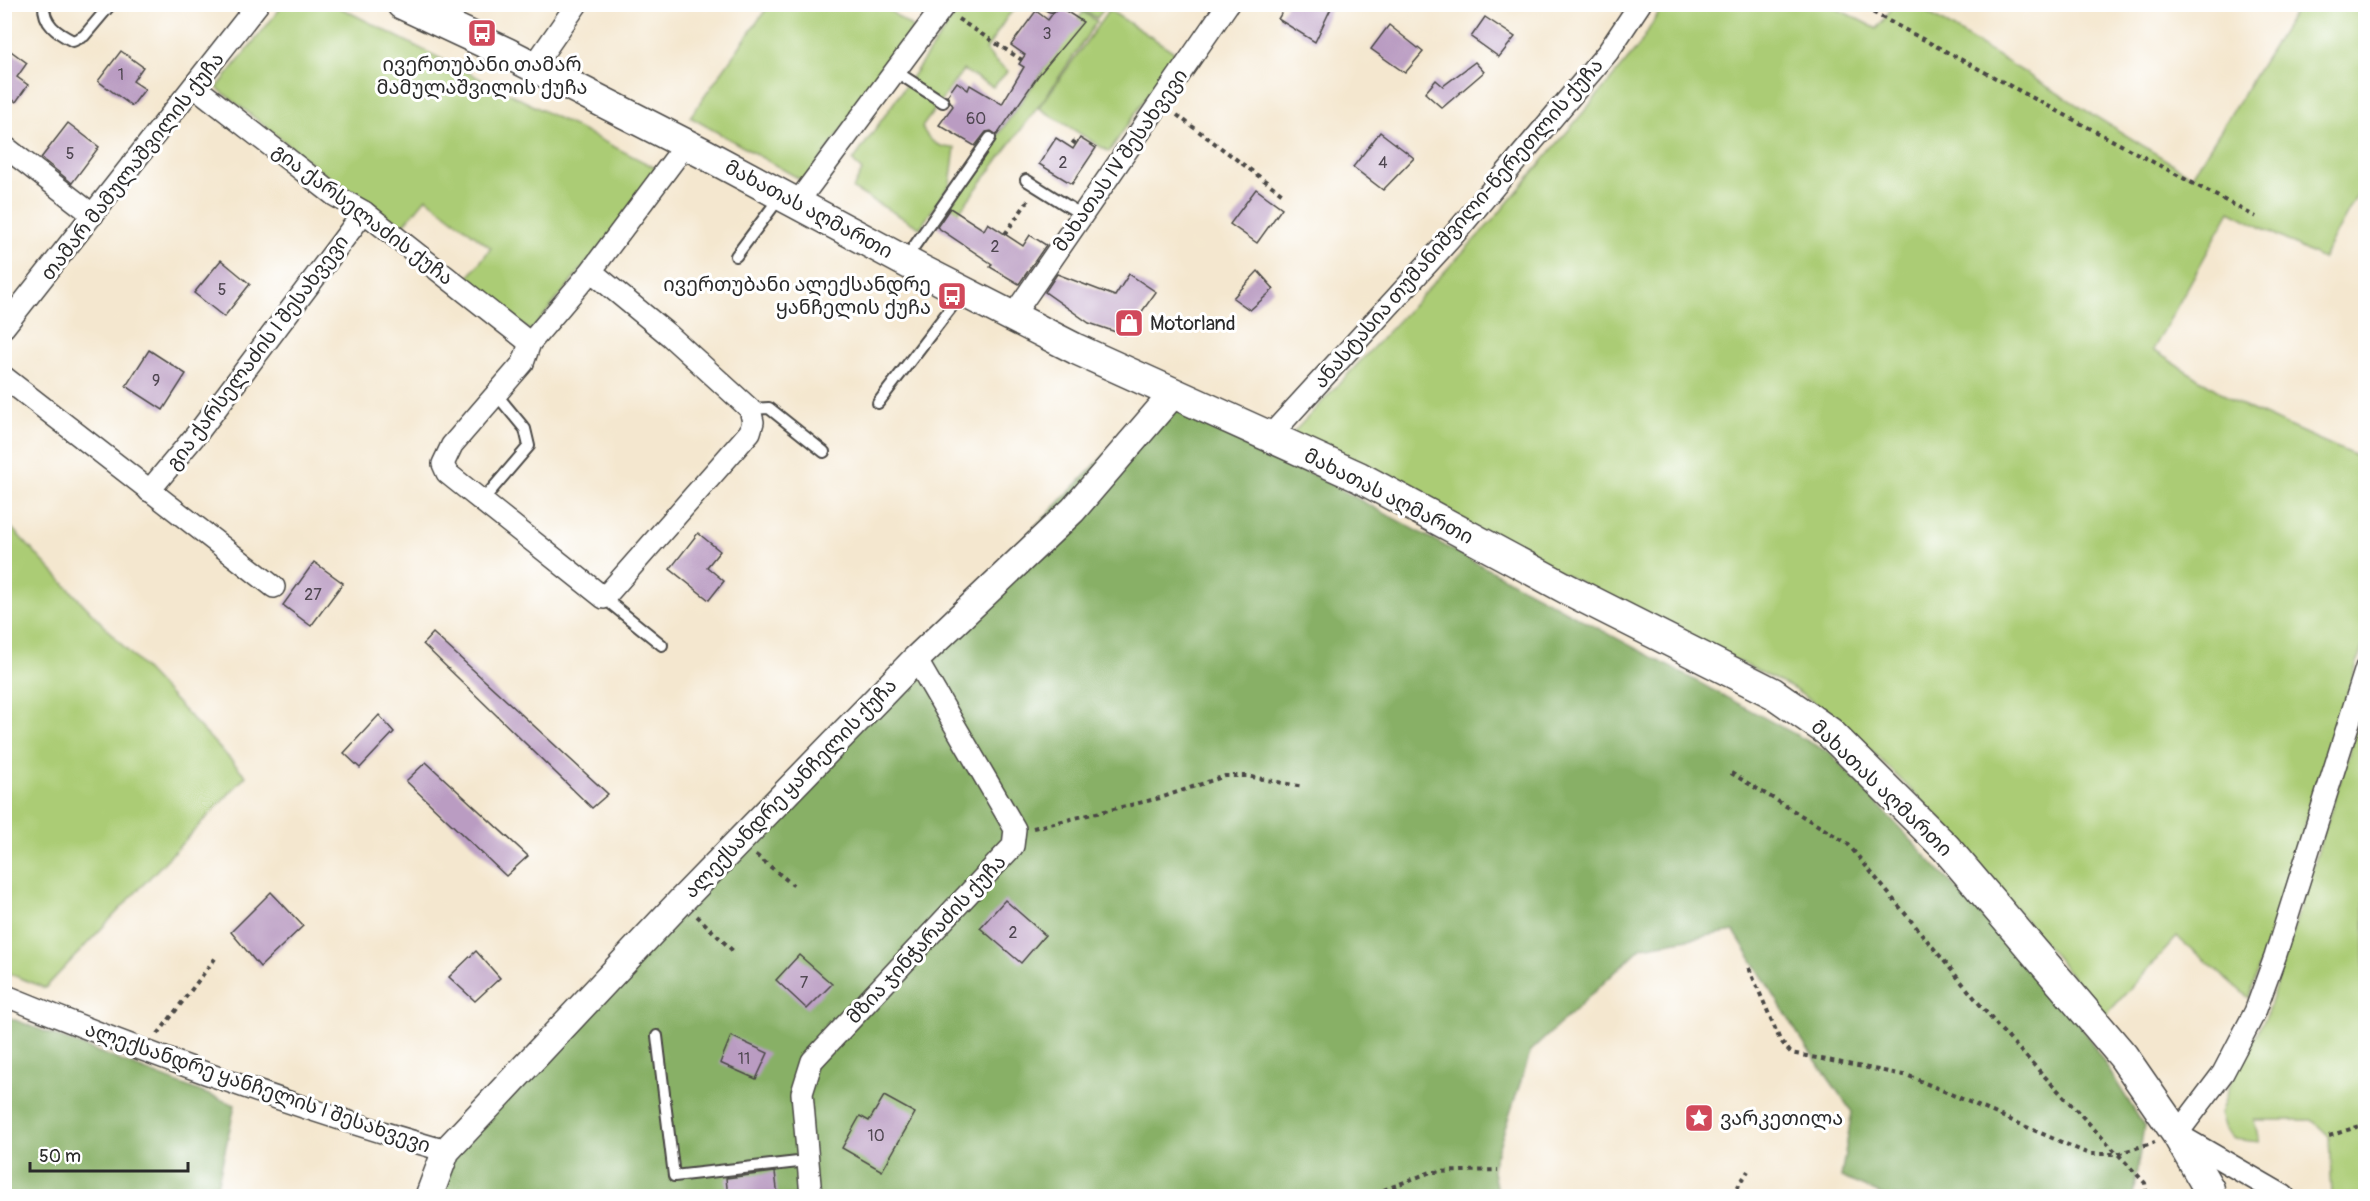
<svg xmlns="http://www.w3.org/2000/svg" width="2370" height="1201" font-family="Pangolin,'Noto Sans Georgian',sans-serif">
<rect width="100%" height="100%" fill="#fff"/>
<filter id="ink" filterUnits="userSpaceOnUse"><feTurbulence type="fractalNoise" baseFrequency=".0167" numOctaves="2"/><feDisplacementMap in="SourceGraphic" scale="12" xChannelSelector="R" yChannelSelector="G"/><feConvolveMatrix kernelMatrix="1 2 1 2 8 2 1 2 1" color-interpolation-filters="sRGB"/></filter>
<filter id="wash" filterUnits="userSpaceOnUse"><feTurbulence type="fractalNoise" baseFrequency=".008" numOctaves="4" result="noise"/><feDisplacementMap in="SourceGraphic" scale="24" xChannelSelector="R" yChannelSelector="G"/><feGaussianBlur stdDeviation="1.35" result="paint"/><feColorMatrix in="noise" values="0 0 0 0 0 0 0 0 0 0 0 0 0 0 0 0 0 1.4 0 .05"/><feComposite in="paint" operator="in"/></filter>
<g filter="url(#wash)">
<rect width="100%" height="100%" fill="#f4e7cf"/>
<g fill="#abcc74" stroke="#6b7c50" stroke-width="1.5">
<polygon points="283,5 335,5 656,168 648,188 531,331 463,284 491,248 426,198 398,232 217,88"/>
<polygon points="769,5 882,5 913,28 805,182 690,117"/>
<path d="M 962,5 L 1020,5 L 1007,17 L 986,50 L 996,62 L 1008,71 L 993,87 L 963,70 L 922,127 C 929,142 939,148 955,148 L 950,184 L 920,228 L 853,189 L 862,171 L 853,161 Z"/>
<polygon points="1071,5 1107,4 1107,5 1097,18"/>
<polygon points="1663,5 1830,5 1877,29 1894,5 1929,5 1925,11 2192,176 2299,5 2365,5 2365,181 2322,259 2230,211 2153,350 2239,404 2365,460 2365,639 2249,998 2177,937 2105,1016 1946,825 1842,721 1792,688 1289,437 1494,219 1639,46"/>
<polygon points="1109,10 1176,53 1109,152 1039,108"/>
<polygon points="1083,12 1097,21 1047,95 959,212 950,205"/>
<polygon points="4,520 246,776 45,988 5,972"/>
<polygon points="2364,705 2365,1196 2332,1196 2329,1136 2312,1120 2254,1120 2259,1142 2234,1139 2225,1129 2220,1114 2232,1079 2266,1016"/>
</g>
<g fill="#88b066" stroke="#5a6e48" stroke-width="1.5">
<polygon points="1163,394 1830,753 2075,1016 2144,1126 2133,1196 1885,1196 1841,1177 1852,1112 1803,1042 1734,931 1642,947 1531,1051 1492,1167 1498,1196 434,1196 455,1133"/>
<polygon points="5,1016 235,1105 215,1196 5,1196"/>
</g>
<g id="blocks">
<g fill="#ba9cc2">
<polygon points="1287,4 1333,4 1315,42 1278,19"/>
<polygon points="1058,6 1083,22 1038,76 997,135 991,131 986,132 975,146 939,125 953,106 947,96 957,82 968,90 970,85 1002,104 1024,67 1019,64 1025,55 1011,45 1036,11 1048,20"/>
<polygon points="1485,17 1515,37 1499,57 1471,37"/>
<polygon points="1389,25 1423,52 1405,73 1371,49"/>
<polygon points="4,46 27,63 17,77 28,85 16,102 4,93"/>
<polygon points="121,51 143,67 133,81 145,89 132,106 98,81"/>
<polygon points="1475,62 1484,72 1442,108 1425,93 1436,80 1443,86"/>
<polygon points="68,123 99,147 72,183 41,158"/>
<polygon points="1380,132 1414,158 1383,190 1353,167"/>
<polygon points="1056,138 1073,149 1080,138 1096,148 1072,184 1039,164"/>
<polygon points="1256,189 1282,208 1257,243 1230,224"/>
<polygon points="950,208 984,230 988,223 1023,246 1030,235 1046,245 1019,284 990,267 992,264 937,227"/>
<polygon points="221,260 250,284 224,317 194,293"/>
<polygon points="1258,271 1274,289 1250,310 1233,298"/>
<polygon points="1057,274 1115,296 1129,274 1156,292 1125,335 1089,323 1045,292"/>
<polygon points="149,350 186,374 163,410 126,386"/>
<polygon points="698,533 720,551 707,567 724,581 709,600 670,569"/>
<polygon points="314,562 343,583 311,626 283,605"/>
<polygon points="433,633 608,794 592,808 423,644"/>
<polygon points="379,715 394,732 360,768 344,753"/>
<polygon points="426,762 528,856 506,876 406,781"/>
<polygon points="271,892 303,926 260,967 231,932"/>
<polygon points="1005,900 1045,935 1021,963 980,928"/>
<polygon points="476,951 500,978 475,1001 449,977"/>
<polygon points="799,955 832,984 807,1009 776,980"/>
<polygon points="731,1036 768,1053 756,1079 720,1063"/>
<polygon points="884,1096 915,1113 882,1171 842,1148 860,1116 869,1121"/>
<polygon points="775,1172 778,1197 728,1197 726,1178"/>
</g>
</g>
</g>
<g filter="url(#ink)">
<use href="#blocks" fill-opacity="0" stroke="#494744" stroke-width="1.5"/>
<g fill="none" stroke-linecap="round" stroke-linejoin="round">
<g stroke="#494744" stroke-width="14">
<g id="service">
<path d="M 44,4 C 43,24 57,33 73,41 L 84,36 L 111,4"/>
<polyline points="1047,4 1051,6"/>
<polyline points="895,71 943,102"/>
<polyline points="1026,180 1082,215"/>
<polyline points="736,256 780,197"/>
<polyline points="906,258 990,138"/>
<polyline points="878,403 963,292"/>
<polyline points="750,409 769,408 824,452"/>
<polyline points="482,501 529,446 525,429 496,394"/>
<polyline points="604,598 662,645"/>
<polyline points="657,1036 674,1176 807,1161"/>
</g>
</g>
<g stroke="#494744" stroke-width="24">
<g id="minor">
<polyline points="534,66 577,4"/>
<polyline points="195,87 334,195 364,212 530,343"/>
<polyline points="4,146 93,215"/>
<polyline points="797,203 945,4"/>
<polyline points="591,271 530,343 523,363 452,445 443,464 447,473 457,481 604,598 750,432 753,422 750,409 670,336 591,271 686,144"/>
<polyline points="1012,317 1228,4"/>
<polyline points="4,327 258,4"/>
<polyline points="4,377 274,587"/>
<polyline points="1269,437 1452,237 1608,52 1640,4"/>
<polyline points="149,491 200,430 364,212"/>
<path d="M 4,995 C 150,1055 294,1108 446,1151"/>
<polyline points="811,1196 802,1093 812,1061 1013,846 1015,829 916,659"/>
<polyline points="2284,1196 2177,1134 2223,1073 2255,1012 2275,957 2366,668"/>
</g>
</g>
<g stroke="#494744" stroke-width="30">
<polyline id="tertiary" points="429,1196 446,1151 681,901 916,659 1073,510 1173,394"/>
</g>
<g stroke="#494744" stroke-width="33">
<polyline id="secondary" points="402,4 507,53 703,153 921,270 1076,349 1359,477 1569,590 1773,693 1829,732 1946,848 2123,1056 2177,1134 2209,1189 2210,1196"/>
</g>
<g stroke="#494744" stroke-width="4" stroke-dasharray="4.5 4.5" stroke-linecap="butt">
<polyline points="1857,4 2256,217"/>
<polyline points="958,19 1022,60"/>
<polyline points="1177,115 1284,195"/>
<polyline points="1072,141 1076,144"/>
<polyline points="1005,234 1030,198"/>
<polyline points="1731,773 1847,843 2000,1029 2145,1183 2147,1196"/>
<polyline points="1033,828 1160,798 1225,776 1247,776 1303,787"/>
<polyline points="756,855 793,885"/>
<polyline points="697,916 735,953"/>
<polyline points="1749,968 1780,1040 1791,1053 1909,1076 2089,1154 2117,1154 2155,1142"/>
<polyline points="158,1034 217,956"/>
<polyline points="2329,1136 2366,1124"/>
<polyline points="1377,1196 1381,1191 1431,1172 1498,1170"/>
<polyline points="1732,1196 1748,1171"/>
</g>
<use href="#service" stroke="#fff" stroke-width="10"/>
<use href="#minor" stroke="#fff" stroke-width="21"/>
<use href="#tertiary" stroke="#fff" stroke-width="27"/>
<use href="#secondary" stroke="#fff" stroke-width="30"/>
</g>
</g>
<defs>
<g id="bus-square" transform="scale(1.5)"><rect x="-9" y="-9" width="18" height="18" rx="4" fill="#d1495b" stroke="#fff"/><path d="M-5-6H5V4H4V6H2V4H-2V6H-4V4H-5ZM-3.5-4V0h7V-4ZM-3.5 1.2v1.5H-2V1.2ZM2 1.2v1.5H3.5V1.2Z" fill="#fff"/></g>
<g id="shop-square" transform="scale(1.5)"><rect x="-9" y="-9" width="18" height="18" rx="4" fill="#d1495b" stroke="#fff"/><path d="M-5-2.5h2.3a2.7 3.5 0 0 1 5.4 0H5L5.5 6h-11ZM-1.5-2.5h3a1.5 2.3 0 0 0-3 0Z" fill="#fff"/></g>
<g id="sight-square" transform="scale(1.5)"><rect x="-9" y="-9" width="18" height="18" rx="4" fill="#d1495b" stroke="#fff"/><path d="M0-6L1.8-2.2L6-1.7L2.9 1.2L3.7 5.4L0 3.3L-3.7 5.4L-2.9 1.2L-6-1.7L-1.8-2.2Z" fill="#fff"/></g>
</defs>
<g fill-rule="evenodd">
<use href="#bus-square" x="482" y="33"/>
<use href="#bus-square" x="952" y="296"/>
<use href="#shop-square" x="1129" y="323"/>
<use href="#sight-square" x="1699" y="1118"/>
</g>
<g text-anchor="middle" stroke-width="6" stroke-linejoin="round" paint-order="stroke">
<g font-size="16" fill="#4f4751">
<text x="1047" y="39">3</text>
<text x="121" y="80">1</text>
<text x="976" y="124">60</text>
<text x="70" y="159">5</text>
<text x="1063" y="168">2</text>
<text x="1383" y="168">4</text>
<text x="995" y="252">2</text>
<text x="222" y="295">5</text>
<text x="156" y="386">9</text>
<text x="313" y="600">27</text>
<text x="1013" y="938">2</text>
<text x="804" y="988">7</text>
<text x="744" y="1064">11</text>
<text x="876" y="1141">10</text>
</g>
<g font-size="20" fill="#2b2b2b" stroke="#fff" text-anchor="start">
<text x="482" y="71" text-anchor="middle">ივერთუბანი თამარ<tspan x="482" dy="23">მამულაშვილის ქუჩა</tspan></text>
<text x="931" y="291" text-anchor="end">ივერთუბანი ალექსანდრე<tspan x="931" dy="23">ყანჩელის ქუჩა</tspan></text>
<text x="1150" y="330">Motorland</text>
<text x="1720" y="1125">ვარკეთილა</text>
</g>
<g font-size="20" fill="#2b2b2b" stroke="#fff">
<text transform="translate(1120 160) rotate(-55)" y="7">მახათას IV შესახვევი</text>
<text transform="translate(132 166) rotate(-52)" y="7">თამარ მამულაშვილის ქუჩა</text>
<text transform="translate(809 209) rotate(28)" y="7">მახათას აღმართი</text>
<text transform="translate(363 214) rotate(37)" y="7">გია ქარსელაძის ქუჩა</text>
<text transform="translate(1458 223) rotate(-49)" y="7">ანასტასია თუმანიშვილი-წერეთლის ქუჩა</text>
<text transform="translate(257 352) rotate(-53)" y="7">გია ქარსელაძის I შესახვევი</text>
<text transform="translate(1389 496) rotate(27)" y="7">მახათას აღმართი</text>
<text transform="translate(790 788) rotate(-46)" y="7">ალექსანდრე ყანჩელის ქუჩა</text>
<text transform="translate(1882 788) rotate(44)" y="7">მახათას აღმართი</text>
<text transform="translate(926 939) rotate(-47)" y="7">მზია ჯინჭარაძის ქუჩა</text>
<text transform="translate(258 1087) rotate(19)" y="7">ალექსანდრე ყანჩელის I შესახვევი</text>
</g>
</g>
<rect width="2370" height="1201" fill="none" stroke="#fff" stroke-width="24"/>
<path d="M30 1162v9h158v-9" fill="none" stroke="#2b2b2b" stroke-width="3"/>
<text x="39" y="1162" font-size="18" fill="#2b2b2b" stroke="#ffffff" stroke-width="4.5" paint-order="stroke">50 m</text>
</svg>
